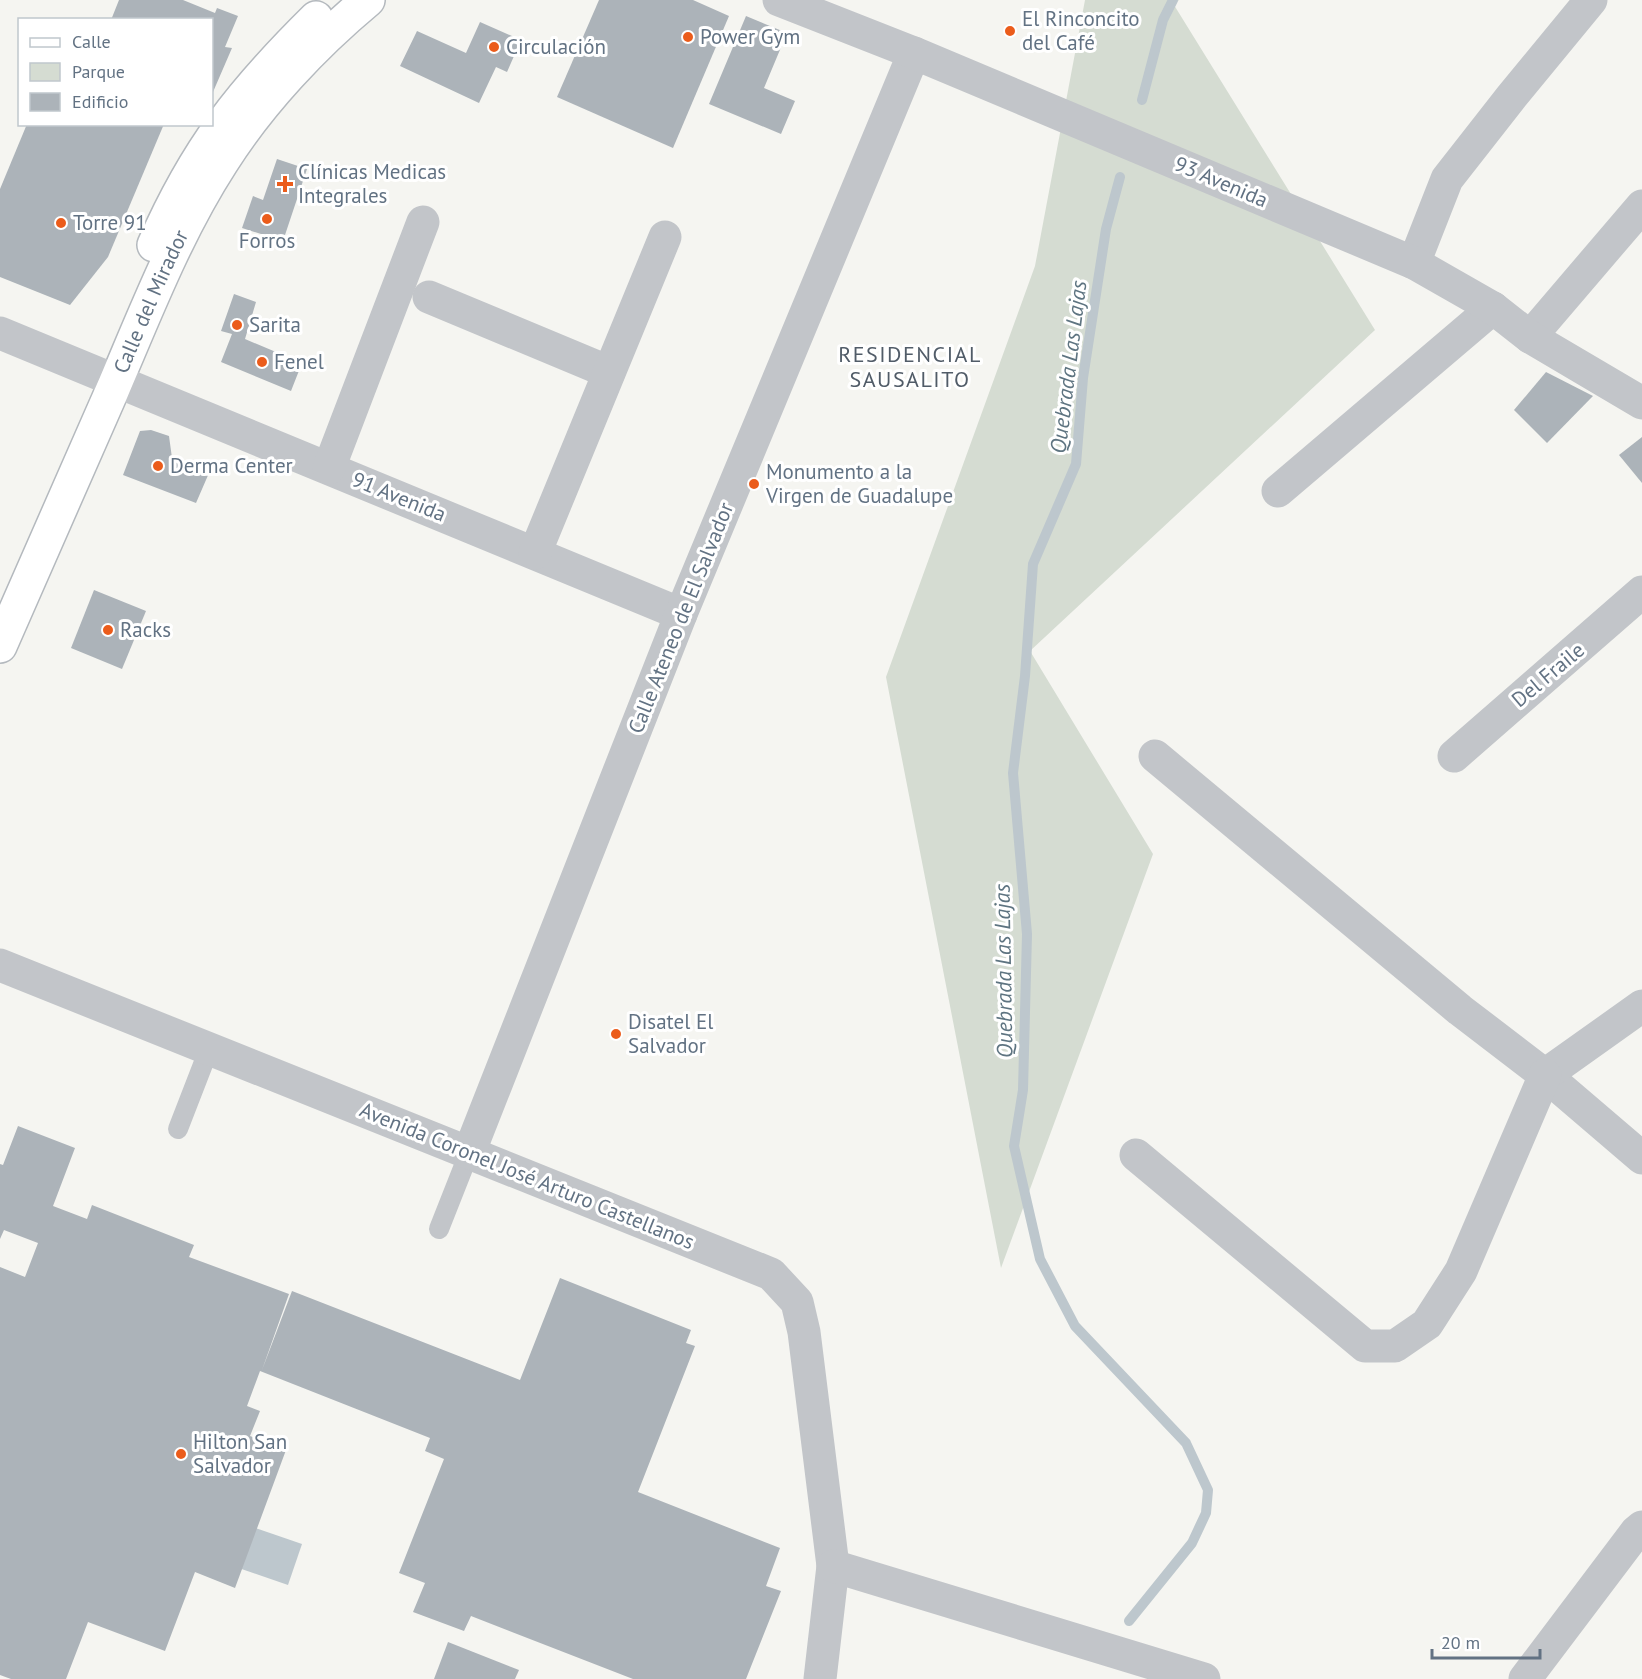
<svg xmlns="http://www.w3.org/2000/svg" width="1642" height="1679" font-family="'PT Sans',sans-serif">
<rect width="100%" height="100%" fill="#f5f5f1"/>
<polygon fill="#d5dcd2" points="1085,0 1179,0 1174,5 1375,330 1030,651 1153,854 1001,1268 886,677 1035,266"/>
<polygon fill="#bdc7cd" points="244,1524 302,1544 288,1585 230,1565"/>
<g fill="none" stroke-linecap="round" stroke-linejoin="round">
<g stroke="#bdc7cd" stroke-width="10">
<polyline points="1142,100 1163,20 1173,0"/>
<polyline points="1120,177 1106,229 1083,378 1076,464 1033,564 1025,676 1013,773 1027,934 1023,1090 1014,1146 1040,1259 1075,1326 1186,1443 1208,1490 1206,1513 1192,1543 1129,1621"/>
</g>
</g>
<g fill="#acb3b9">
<polygon points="119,0 183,0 215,13 217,8 238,16 225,47 232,48 213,92 212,20 111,20"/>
<polygon points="599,0 693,0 729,16 673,148 557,97"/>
<polygon points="746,16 787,33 764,88 795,101 781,134 709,104"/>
<polygon points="480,22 521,40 507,72 496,67 479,103 400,66 417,31 466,53"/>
<polygon points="27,124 164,124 108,257 70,305 0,277 0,189"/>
<polygon points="277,159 307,169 283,241 242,228 253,196 263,200"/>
<polygon points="234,294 256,302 245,339 302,363 291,391 221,362 232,334 221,331"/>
<polygon points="1546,372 1593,396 1547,443 1514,410"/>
<polygon points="151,430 169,436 172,458 209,473 196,503 123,475 140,431"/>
<polygon points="1642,437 1642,483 1619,455"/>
<polygon points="94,590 146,611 122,669 71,648"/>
<polygon points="18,1126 75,1148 53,1206 87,1219 92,1205 194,1245 189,1257 289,1294 262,1370 292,1291 520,1380 560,1278 691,1330 686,1343 695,1346 638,1492 780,1548 766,1586 781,1591 746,1679 633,1679 471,1616 464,1631 413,1612 425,1583 399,1573 444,1459 425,1451 430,1438 260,1371 247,1406 260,1411 250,1436 286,1450 235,1588 195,1572 165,1651 88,1622 66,1679 11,1679 0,1675 0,1267 25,1277 38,1243 4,1230 0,1239 0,1164 3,1165"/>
<polygon points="448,1642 519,1670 515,1679 434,1679"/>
</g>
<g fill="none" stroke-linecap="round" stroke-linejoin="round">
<g stroke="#b4b9be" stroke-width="36">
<g id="secondary">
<path d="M 154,245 C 196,149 242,91 316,18"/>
<path id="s1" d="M 0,646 C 37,561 74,476 112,391 C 145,314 176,233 222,162 C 260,102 314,45 368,0"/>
</g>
</g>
<g stroke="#c2c5c9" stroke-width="20">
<polyline points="178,1129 209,1049"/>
<polyline points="439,1229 469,1153"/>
</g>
<g stroke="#c2c5c9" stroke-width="33">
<polyline points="1414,263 1447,179 1512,96 1591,0"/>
<polyline points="429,297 609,372"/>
<polyline points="0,333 681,614"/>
<polyline points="1530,337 1642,206"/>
<polyline points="329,468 423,222"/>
<polyline points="1278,491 1493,308"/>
<polyline points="535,553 665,237"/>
<polyline points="1155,756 1460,1010 1545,1075 1642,1158"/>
<polyline points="1454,756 1642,592"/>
<polyline points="0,965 771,1274 797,1302 804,1332 833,1566 820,1679"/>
<polyline points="1545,1075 1642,1006"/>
<polyline points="469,1153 681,614 914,53"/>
<polyline points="1136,1155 1365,1346 1395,1346 1427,1324 1461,1271 1545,1075"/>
<polyline points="833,1566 1204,1679"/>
<polyline points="1525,1679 1636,1532 1642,1527"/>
</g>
<polyline stroke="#c2c5c9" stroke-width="33" points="779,0 914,53 1414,263 1493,308 1530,337 1642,403"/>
<use href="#secondary" stroke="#fff" stroke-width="33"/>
</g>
<g fill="#eb5c1b" stroke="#fff" stroke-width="2">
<circle cx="1010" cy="31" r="6"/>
<circle cx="688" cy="37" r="6"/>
<circle cx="494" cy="47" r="6"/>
<path d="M282 175h6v6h6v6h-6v6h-6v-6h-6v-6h6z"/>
<circle cx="267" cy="219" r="6"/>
<circle cx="61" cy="223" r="6"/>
<circle cx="237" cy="325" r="6"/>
<circle cx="262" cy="362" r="6"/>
<circle cx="158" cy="466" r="6"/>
<circle cx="754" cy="484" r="6"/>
<circle cx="108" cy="630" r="6"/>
<circle cx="616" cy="1034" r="6"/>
<circle cx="181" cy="1454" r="6"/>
</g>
<g text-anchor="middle" stroke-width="6" stroke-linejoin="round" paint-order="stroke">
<g font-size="21" fill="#627283" stroke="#fff" text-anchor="start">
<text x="1022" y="26">El Rinconcito<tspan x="1022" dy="24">del Café</tspan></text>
<text x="700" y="44">Power Gym</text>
<text x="506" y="54">Circulación</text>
<text x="298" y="179">Clínicas Medicas<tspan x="298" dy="24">Integrales</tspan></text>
<text x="73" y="230">Torre 91</text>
<text x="267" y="248" text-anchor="middle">Forros</text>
<text x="249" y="332">Sarita</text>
<text x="274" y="369">Fenel</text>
<text x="170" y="473">Derma Center</text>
<text x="766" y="479">Monumento a la<tspan x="766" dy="24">Virgen de Guadalupe</tspan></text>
<text x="120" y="637">Racks</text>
<text x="628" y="1029">Disatel El<tspan x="628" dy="24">Salvador</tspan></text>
<text x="193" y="1449">Hilton San<tspan x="193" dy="24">Salvador</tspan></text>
</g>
<g font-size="21" fill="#627283" stroke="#fff">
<text transform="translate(1221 182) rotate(23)" y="7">93 Avenida</text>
<text dy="7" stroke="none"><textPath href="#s1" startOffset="376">Calle del Mirador</textPath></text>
<text transform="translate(399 497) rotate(22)" y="7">91 Avenida</text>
<text transform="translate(681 618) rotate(-68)" y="7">Calle Ateneo de El Salvador</text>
<text transform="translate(1548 675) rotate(-40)" y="7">Del Fraile</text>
<text transform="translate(527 1176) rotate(22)" y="7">Avenida Coronel José Arturo Castellanos</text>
</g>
<g font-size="22" letter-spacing="1.5" fill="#515c68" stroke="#fff">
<text x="910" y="362">RESIDENCIAL<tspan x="910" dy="25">SAUSALITO</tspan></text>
</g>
<g font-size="22" font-style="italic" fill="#5e7481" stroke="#fff">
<text transform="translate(1068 367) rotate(-83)" y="8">Quebrada Las Lajas</text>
<text transform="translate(1003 971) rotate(-91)" y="8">Quebrada Las Lajas</text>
</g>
</g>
<rect x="18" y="18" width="195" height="108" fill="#ffffff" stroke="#c0c7cd" stroke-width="1.5"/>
<rect x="30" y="38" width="30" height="9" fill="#ffffff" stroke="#c0c7cd" stroke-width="1.5"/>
<text x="72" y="48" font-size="18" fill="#627283">Calle</text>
<rect x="30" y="63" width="30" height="18" fill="#d5dcd2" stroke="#c0c7cd" stroke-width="1.5"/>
<text x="72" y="78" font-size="18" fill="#627283">Parque</text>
<rect x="30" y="93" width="30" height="18" fill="#acb3b9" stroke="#c0c7cd" stroke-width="1.5"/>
<text x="72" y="108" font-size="18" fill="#627283">Edificio</text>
<path d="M1432 1649v9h108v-9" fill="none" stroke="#627283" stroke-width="3"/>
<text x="1441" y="1649" font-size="18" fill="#627283" stroke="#ffffff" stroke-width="4.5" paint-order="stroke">20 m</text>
</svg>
